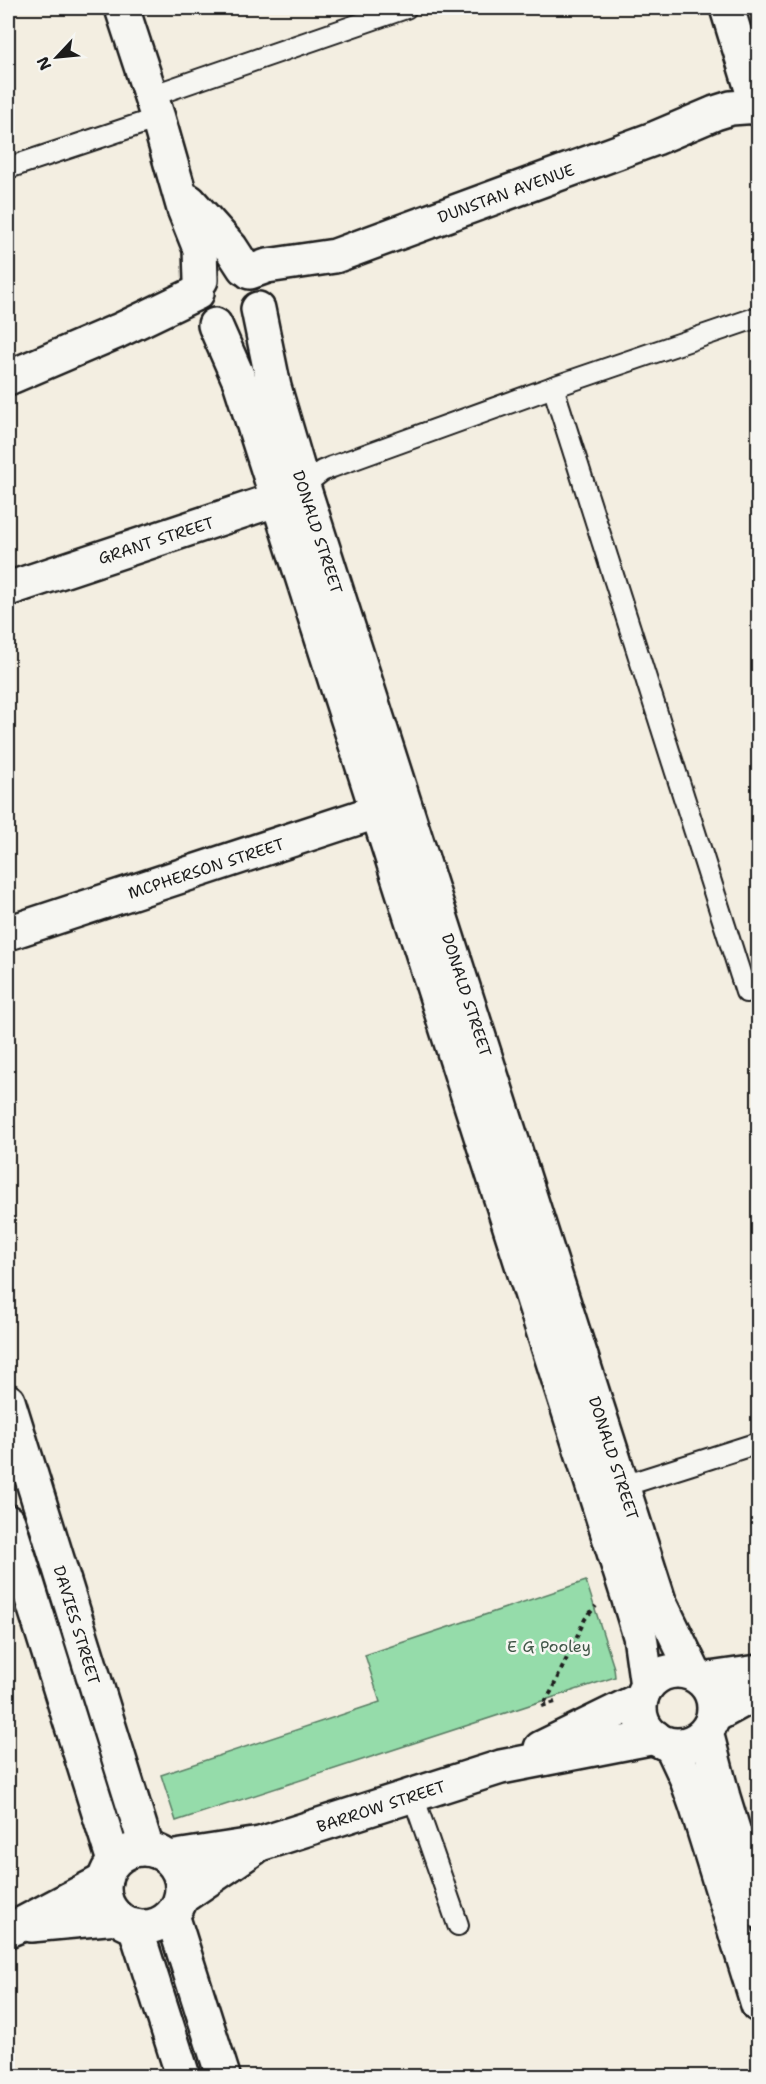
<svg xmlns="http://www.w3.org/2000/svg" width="766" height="2084" font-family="'Shantell Sans',sans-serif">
<rect width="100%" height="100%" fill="#f3eee1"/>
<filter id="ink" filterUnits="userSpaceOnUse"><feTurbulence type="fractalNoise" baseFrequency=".0167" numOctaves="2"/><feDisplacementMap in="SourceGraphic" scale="12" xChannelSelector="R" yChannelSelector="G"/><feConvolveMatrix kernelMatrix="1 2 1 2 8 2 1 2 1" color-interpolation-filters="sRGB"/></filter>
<g filter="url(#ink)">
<polygon fill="#95dcaa" stroke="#587c63" stroke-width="1.5" points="586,1581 614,1668 615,1677 176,1821 161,1775 380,1702 365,1655"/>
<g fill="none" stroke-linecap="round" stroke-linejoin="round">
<g stroke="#1c1c1c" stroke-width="24">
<g id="lane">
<polyline points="151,96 406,8"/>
<polyline points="8,168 158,118"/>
<polyline points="553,387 746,992"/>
<polyline points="303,486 322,471 332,467 553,387 758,317"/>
<polyline points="623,1486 758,1443"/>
<polyline points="413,1796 458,1925"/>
</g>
</g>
<g stroke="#1c1c1c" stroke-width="38">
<g id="street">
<polyline points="122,8 158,118 184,209 200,249 201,280"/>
<polyline points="727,8 758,109"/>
<polyline points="189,201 231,248 244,268"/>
<polyline points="250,272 267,266 335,256 656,138 715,113 731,108 758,106"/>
<polyline points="258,309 274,387 303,486 659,1601 695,1675"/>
<polyline points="215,325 240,382 627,1593 640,1636 647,1686"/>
<polyline points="8,378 118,331 197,293"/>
<polyline points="8,589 278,499 296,490"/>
<polyline points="8,933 397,805"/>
<polyline points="8,1401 147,1849"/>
<polyline points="8,1522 114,1861"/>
<circle cx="677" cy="1708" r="37"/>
<polyline points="702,1680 758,1672"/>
<polyline points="714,1716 758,1692"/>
<polyline points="706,1732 723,1797 758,1911"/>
<polyline points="671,1745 686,1777 697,1808 758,2005"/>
<polyline points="541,1748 641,1699"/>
<circle cx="143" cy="1888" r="39"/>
<polyline points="169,1858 260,1844 501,1767 655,1737"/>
<polyline points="182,1897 254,1848"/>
<polyline points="172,1915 223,2076"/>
<polyline points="31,1925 117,1917"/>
<polyline points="135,1926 183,2076"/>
<polyline points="8,1930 18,1926 105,1880"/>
</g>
</g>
<polyline stroke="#1c1c1c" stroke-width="4" stroke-dasharray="4.5 4.5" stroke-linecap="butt" points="555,1702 542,1706 551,1692 585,1619 596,1606"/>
<use href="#lane" stroke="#f6f6f2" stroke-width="20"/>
<use href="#street" stroke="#f6f6f2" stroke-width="33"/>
</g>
</g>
<g text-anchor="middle" stroke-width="5" stroke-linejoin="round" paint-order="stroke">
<g font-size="16" fill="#1c1c1c" stroke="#f6f6f2">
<text transform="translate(506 193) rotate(-20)" y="6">DUNSTAN AVENUE</text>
<text transform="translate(318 532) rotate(72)" y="6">DONALD STREET</text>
<text transform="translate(156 540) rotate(-18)" y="6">GRANT STREET</text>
<text transform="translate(206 868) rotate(-18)" y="6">MCPHERSON STREET</text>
<text transform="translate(467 995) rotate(72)" y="6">DONALD STREET</text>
<text transform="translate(614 1458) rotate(72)" y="6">DONALD STREET</text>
<text transform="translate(77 1625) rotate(73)" y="6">DAVIES STREET</text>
<text transform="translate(381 1806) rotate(-18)" y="6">BARROW STREET</text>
</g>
<g font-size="16" fill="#405647" stroke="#f6f6f2">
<text x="549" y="1652">E G Pooley</text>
</g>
</g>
<rect width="766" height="2084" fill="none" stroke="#f6f6f2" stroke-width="30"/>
<rect x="15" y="15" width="736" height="2054" fill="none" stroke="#1c1c1c" stroke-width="2" filter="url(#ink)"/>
<g transform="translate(57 57) rotate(244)" stroke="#f6f6f2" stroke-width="4.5" paint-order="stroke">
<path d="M0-4.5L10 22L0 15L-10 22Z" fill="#1c1c1c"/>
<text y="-9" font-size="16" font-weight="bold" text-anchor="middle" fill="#1c1c1c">N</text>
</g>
</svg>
